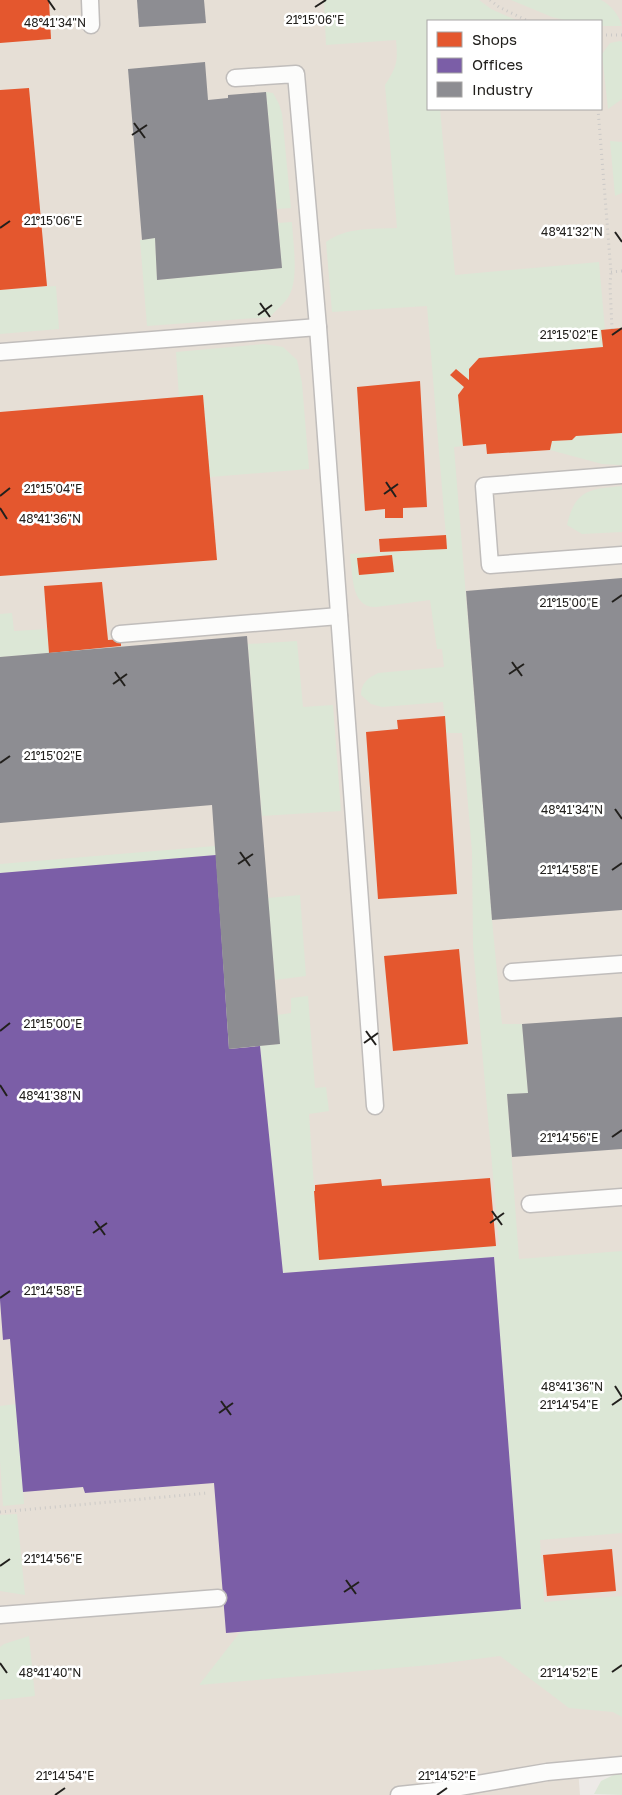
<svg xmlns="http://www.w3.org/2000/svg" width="622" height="1795" font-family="'Golos Text',sans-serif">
<rect width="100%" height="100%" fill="#edeae7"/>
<path fill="#e6dfd6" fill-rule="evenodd" d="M 0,0 L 622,0 L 622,1765 L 578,1769 L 580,1795 L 0,1795 ZM 428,21 L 601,21 L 601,109 L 428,109 Z"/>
<g fill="#dce7d6">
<path d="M 324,0 L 479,0 L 491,9 L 518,21 L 428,21 L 428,109 L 440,109 L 455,275 L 599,262 L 605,330 L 602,330 L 603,347 L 479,358 L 469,368 L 469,380 L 456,369 L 450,375 L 464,387 L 458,396 L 463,446 L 454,447 L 492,920 L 502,1024 L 522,1024 L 528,1093 L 507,1095 L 519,1259 L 622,1251 L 622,1533 L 540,1540 L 544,1602 L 622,1596 L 622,1717 L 613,1712 L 569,1708 L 500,1656 L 430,1665 L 199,1685 L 241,1631 L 521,1609 L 494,1257 L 283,1273 L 260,1046 L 279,1044 L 277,1015 L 291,1013 L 291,998 L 308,996 L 315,1088 L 326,1087 L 329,1111 L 309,1114 L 319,1259 L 499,1245 L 473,946 L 472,852 L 462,733 L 446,733 L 443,702 L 382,707 L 371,704 L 361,695 C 361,683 368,678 378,673 L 444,667 L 442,649 L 437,649 L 430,600 L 376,607 C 350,608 353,573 350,554 L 447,549 L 427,306 L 332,312 L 326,242 C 346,227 373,229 397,228 L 385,85 C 397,66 398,62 396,40 L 326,45 Z"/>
<path d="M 511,0 L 601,0 C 611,5 619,15 622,26 L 601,26 L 601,21 L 569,21 L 552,17 Z"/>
<polygon points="620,41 622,42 622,99 608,109 602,54 610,43"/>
<polygon points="266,92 273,93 279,104 282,114 291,208 277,209"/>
<polygon points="610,141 622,142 622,193 615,196"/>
<path d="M 292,222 C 293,243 299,278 289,296 C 284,304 276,310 270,317 L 147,326 L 140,240 L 155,238 L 157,280 L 282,268 L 278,223 Z"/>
<polygon points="56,286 59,329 0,334 0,290"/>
<polygon points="264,344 283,347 297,360 302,383 309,469 210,477 203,395 179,397 176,352"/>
<polygon points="622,433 622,464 620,465 602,464 550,450 552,441 572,440 576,436"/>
<path d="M 622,486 L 622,532 L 582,534 L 567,525 C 575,490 589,489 622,486 Z"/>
<polygon points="12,613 14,631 47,629 49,653 0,657 0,614"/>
<polygon points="297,641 303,707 333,705 341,811 262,816 248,644"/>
<polygon points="215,846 216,855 0,873 0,864"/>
<polygon points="300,895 306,976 275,980 268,898"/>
<polygon points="16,1404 24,1504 3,1506 0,1461 0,1406"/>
<polygon points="17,1514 25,1595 0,1591 0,1515"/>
<polygon points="29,1636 35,1696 0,1700 0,1647 4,1644"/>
<polygon points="622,1771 622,1795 594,1794 601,1781"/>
</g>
<g fill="#e4572e">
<polygon points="0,0 49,0 51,39 0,43"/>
<polygon points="29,88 47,286 0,290 0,90"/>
<polygon points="622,328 622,433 576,436 572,440 552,441 550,450 487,454 486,444 463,446 458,395 464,387 450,375 456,369 469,380 469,369 479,358 603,347 601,330"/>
<polygon points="420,381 427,507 403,508 403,518 385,518 385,509 365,511 357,387"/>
<polygon points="203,395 217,560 0,576 0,412"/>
<polygon points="446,535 447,549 380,552 379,539"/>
<polygon points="392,555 394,572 359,575 357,558"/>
<polygon points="102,582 108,640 121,639 121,646 49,653 44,586"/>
<polygon points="445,716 457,894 378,899 366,732 398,729 397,720"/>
<polygon points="459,949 468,1044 393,1051 384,956"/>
<polygon points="490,1178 496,1246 319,1260 314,1191 315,1191 315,1185 381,1179 382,1186"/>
<polygon points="612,1549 616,1591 547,1596 543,1555"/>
</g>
<polygon fill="#7b5ea7" points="216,855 229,1049 260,1046 283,1273 494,1257 521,1609 226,1633 214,1483 85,1493 83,1487 23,1492 10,1339 3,1340 0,1300 0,873"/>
<g fill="#8d8d92">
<polygon points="137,0 204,0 206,23 139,27"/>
<polygon points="205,62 208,100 228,98 228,95 266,92 282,268 157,280 155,238 142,240 128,69"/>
<polygon points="622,578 622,910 492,920 466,591"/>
<polygon points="247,636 280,1044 229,1049 212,805 0,823 0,657"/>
<polygon points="622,1017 622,1149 512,1157 507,1094 528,1093 522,1024"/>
</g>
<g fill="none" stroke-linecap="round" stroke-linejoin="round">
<g stroke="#c0bdbb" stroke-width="19">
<g id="service">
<polyline points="90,0 91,25"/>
<polyline points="235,78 296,74 318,327"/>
<polyline points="0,352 318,327 375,1106"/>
<polyline points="622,475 484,486 490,565 622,555"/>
<polyline points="120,634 339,616"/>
<polyline points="512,972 622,964"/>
<polyline points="530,1204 622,1197"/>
<polyline points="0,1615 218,1598"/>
<polyline points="399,1795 437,1791 547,1772 622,1765"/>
</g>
</g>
<g stroke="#cbc9c7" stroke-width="3" stroke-dasharray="1 4" stroke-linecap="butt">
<polyline points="490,0 499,7 528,21"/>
<polyline points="601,35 622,35"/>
<polyline points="598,109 611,272 610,285 612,329"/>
<polyline points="611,272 622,271"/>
<polyline points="0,1512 208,1493"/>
</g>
<use href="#service" stroke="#fcfcfb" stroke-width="16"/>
</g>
<path fill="none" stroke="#22201d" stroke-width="2" d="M 48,0 L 55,10M 315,7 L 326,0M 134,123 L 145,138M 132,135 L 147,125M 0,228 L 10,221M 615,232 L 622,242M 260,303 L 270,317M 258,315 L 272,305M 612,335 L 622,328M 386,482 L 396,497M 384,494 L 398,484M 0,496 L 10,488M 0,508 L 7,519M 612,602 L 622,595M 512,662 L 522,676M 115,672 L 125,686M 509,674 L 524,664M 113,684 L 127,674M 0,763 L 10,756M 615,809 L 622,819M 240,852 L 250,866M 238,864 L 253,854M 612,870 L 622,863M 0,1031 L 10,1023M 366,1031 L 376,1045M 364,1043 L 378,1033M 0,1085 L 7,1096M 612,1137 L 622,1130M 492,1211 L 502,1225M 95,1221 L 105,1235M 490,1223 L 504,1213M 93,1233 L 107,1223M 0,1298 L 10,1291M 615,1386 L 622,1397M 221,1401 L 231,1415M 612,1405 L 622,1398M 219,1413 L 233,1403M 0,1566 L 10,1559M 346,1580 L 356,1594M 344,1592 L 359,1582M 0,1663 L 7,1673M 612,1672 L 622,1665M 55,1795 L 65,1788M 437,1795 L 447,1788"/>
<g font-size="12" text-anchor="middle" fill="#22201d" stroke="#fff" stroke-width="5" stroke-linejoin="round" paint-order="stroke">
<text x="315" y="24">21°15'06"E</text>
<text x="55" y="27">48°41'34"N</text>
<text x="53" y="225">21°15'06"E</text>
<text x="572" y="236">48°41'32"N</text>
<text x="569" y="339">21°15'02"E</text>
<text x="53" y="493">21°15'04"E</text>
<text x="50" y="523">48°41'36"N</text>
<text x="569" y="607">21°15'00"E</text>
<text x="53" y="760">21°15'02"E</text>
<text x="572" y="814">48°41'34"N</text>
<text x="569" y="874">21°14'58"E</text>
<text x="53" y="1028">21°15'00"E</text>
<text x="50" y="1100">48°41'38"N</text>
<text x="569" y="1142">21°14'56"E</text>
<text x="53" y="1295">21°14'58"E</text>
<text x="572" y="1391">48°41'36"N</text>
<text x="569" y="1409">21°14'54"E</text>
<text x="53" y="1563">21°14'56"E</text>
<text x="569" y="1677">21°14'52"E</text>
<text x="50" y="1677">48°41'40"N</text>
<text x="65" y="1780">21°14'54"E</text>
<text x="447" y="1780">21°14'52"E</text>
</g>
<rect x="427" y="20" width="175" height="90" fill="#ffffff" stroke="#a7a6a5"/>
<rect x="437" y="32" width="25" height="15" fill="#e4572e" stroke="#a7a6a5"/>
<text x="472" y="45" font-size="15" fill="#22201d">Shops</text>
<rect x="437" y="58" width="25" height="15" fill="#7b5ea7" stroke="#a7a6a5"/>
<text x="472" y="70" font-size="15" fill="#22201d">Offices</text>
<rect x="437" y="82" width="25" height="15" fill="#8d8d92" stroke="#a7a6a5"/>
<text x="472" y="95" font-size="15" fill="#22201d">Industry</text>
</svg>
